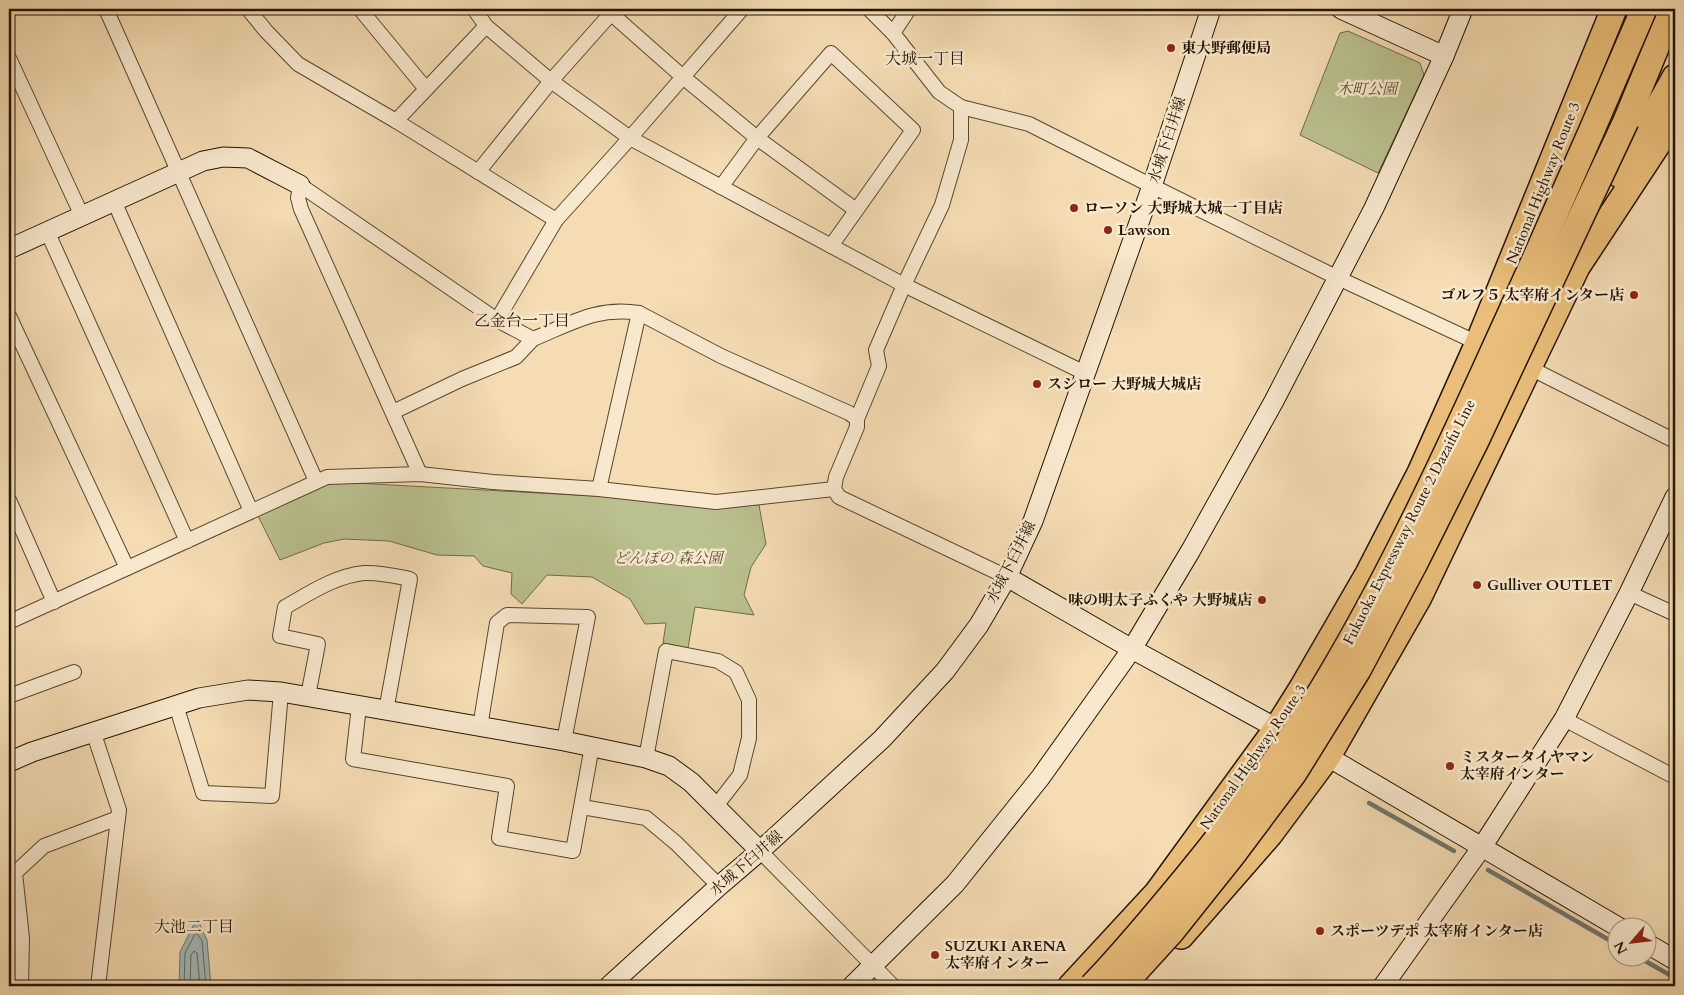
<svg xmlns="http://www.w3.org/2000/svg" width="1684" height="995" font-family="Cardo,'Noto Serif JP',serif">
<rect width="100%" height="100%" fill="#f5dcb3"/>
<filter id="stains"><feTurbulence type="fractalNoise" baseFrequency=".004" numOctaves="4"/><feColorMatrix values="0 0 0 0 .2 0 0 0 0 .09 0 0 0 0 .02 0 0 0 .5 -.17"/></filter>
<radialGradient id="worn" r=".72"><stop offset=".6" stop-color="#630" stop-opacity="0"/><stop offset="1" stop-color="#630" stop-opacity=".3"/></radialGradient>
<g fill="#bac18e" stroke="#6e6b48">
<polygon points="1348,31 1420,63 1424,75 1378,173 1300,135 1340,33"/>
<polygon points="337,482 759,505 766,544 751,567 744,595 754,615 695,607 688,648 663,643 666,623 645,624 630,599 592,577 547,575 522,604 511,594 512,573 483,566 474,556 437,555 389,541 344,539 324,543 280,560 257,514 318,486"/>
</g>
<polygon fill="#a1b9b8" stroke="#6f7770" points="197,918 207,940 211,986 179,986 180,952"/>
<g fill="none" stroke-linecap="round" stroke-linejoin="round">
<g stroke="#62675e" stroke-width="1">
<polyline points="184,986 185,953 196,932 202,941 206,986"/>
<polyline points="190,986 191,955 194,951 197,953 200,986"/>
</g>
<g stroke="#6f7770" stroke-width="4.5">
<polyline points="1369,803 1454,851"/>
<polyline points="1488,870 1616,944"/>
<polyline points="1640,958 1675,978"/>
</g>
<g stroke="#58472f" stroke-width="16">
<g id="street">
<polyline points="106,9 316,481"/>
<polyline points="248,9 266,31 298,64 396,121 556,220"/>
<polyline points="360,9 426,89"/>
<polyline points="474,9 486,26 551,81 630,138 904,285 1085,373"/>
<polyline points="606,9 683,77 757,138 856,210"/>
<polyline points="869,9 893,33 939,92 961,107 1029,124 1152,186 1338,278 1482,345"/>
<polyline points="893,33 909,9"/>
<polyline points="9,58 82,216"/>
<polyline points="961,107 961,140 942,205 904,285 876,350 879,366 857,419 857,427 836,477 834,489 839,497 1007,577"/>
<polyline points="396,121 486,26"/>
<polyline points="478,172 551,81 615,9"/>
<polyline points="721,187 757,138 831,53 913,130 831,246"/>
<polyline points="114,201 251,511"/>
<polyline points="47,231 187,541"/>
<polyline points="9,316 127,568"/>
<polyline points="497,320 556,220 630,138 742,9"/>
<polyline points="1524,365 1675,441"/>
<polyline points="393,412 462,379 516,357 533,339"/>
<path d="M 420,474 L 301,209 L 298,198 L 300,185 L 497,320 L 533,339 C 570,324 597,306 639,313 L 721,356 L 849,413 L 857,419"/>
<polyline points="599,489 639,313"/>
<polyline points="9,500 54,602"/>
<polyline points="1629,593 1675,614"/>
<polyline points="9,622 327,477 420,474 493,482 599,489 716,502 834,489"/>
<polyline points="9,696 74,672"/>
<path d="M 308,696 L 318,644 L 280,636 L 285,607 C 310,593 335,576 364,573 C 379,572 395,576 410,579 L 386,711"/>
<polyline points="176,705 203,793 272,796 281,692"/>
<polyline points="359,706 353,759 507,786 499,838 573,851 592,746"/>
<polyline points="1564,719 1675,777"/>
<polyline points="480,727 497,623 507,615 588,617 564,741"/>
<polyline points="93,731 119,810 98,986"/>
<polyline points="646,758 666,651 718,661 736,672 749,700 749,738 740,775 716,806"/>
<polyline points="582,807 646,818 676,843 719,886"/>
<polyline points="760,851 893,986"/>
<polyline points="21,986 22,938 15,873 44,846 118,818"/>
</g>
</g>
<g stroke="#231503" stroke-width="21">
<g id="secondary">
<polyline points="1341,9 1444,56"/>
<polyline points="9,249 203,161 223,157 248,158 300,185"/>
<polyline points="1007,577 1132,649 1287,734"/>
<polyline points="1318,751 1620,928"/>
<polyline points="9,762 32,752 199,698 248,690 281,692 564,741 646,758 669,766 691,782 760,851"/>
<polyline points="1646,943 1675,960"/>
<polyline points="609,986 719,886 760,851 882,739 945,671 979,625 1007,577 1033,521 1152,186 1211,9"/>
<polyline points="852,986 955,884 1040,778 1132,649 1191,550 1274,401 1374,208 1444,56 1463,9"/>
<polyline points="1383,986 1482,847 1564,719 1629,593 1675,497"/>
</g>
</g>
<g stroke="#231503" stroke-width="28">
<g id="highway">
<polyline points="1626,121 1672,9"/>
<polyline points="1620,175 1675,77"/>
<polyline points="1181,936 1270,834 1328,756 1419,597 1577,267 1675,118"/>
<polyline points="1071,986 1157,893 1277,728 1302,688 1368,574 1420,473 1478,343 1614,9"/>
</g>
</g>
<use href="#street" stroke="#f8e8ce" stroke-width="14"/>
<use href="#secondary" stroke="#f8e8ce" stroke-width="19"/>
<use href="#highway" stroke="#eabe7a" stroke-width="25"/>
<g stroke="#231503" stroke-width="28" stroke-linecap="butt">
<g id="highway-bridge">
<path d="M 1092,986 C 1125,952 1155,915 1185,879 C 1240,812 1292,742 1336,666 C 1392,570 1440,468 1486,367 C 1540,249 1593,129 1644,9"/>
<polyline points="1122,986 1172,931 1231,857 1294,773 1358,670 1415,563 1475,443 1626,121"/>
</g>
</g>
<use href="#highway-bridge" stroke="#eabe7a" stroke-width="25"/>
</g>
<g fill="#8f2418" stroke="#f8e8ce" stroke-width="2">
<circle cx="1171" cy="48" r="5"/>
<circle cx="1074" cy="208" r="5"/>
<circle cx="1108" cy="230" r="5"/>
<circle cx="1634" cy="295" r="5"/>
<circle cx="1037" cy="384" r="5"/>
<circle cx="1477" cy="585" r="5"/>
<circle cx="1262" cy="600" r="5"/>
<circle cx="1450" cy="766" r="5"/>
<circle cx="1320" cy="931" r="5"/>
<circle cx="935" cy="955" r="5"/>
</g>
<g text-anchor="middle" stroke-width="5" stroke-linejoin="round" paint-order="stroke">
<g font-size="15" font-weight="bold" fill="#231503" stroke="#f8e8ce" text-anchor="start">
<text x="1181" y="53">東大野郵便局</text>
<text x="1084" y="213">ローソン 大野城大城一丁目店</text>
<text x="1118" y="235">Lawson</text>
<text x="1624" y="300" text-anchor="end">ゴルフ５ 太宰府インター店</text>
<text x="1047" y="389">スシロー 大野城大城店</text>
<text x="1487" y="590">Gulliver OUTLET</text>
<text x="1252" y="605" text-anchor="end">味の明太子ふくや 大野城店</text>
<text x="1460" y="762">ミスタータイヤマン<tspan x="1460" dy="17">太宰府インター</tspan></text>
<text x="1330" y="936">スポーツデポ 太宰府インター店</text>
<text x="945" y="951">SUZUKI ARENA<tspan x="945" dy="17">太宰府インター</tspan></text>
</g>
<g font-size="15" font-style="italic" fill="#585134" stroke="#f8e8ce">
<text x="1367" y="94">木町公園</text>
<text x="668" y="563">どんぽの 森公園</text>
</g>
<g font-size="15" fill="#231503" stroke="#f8e8ce">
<text transform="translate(1167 140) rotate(-72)" y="5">水城下臼井線</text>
<text transform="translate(1543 183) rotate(-68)" y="5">National Highway Route 3</text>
<text transform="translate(1409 522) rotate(-63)" y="5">Fukuoka Expressway Route 2 Dazaifu Line</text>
<text transform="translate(1011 562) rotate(-63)" y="5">水城下臼井線</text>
<text transform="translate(1253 757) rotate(-55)" y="5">National Highway Route 3</text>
<text transform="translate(746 863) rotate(-41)" y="5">水城下臼井線</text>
</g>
<g font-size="16" fill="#231503" stroke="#f8e8ce">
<text x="925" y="64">大城一丁目</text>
<text x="522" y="326">乙金台一丁目</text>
<text x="194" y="932">大池二丁目</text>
</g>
</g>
<rect width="1684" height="995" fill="none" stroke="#f5dcb3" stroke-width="30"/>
<rect x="10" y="10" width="1664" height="975" fill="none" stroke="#231503" stroke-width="2.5"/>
<rect x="15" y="15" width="1654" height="965" fill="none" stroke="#231503"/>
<g transform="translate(1632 942) rotate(242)"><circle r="24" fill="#f8e8ce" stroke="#a3947d"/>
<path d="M0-4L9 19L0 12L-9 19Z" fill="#8f2418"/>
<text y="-8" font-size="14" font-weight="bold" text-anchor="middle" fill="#231503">N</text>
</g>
<rect width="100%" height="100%" filter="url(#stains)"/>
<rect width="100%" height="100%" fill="url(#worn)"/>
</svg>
